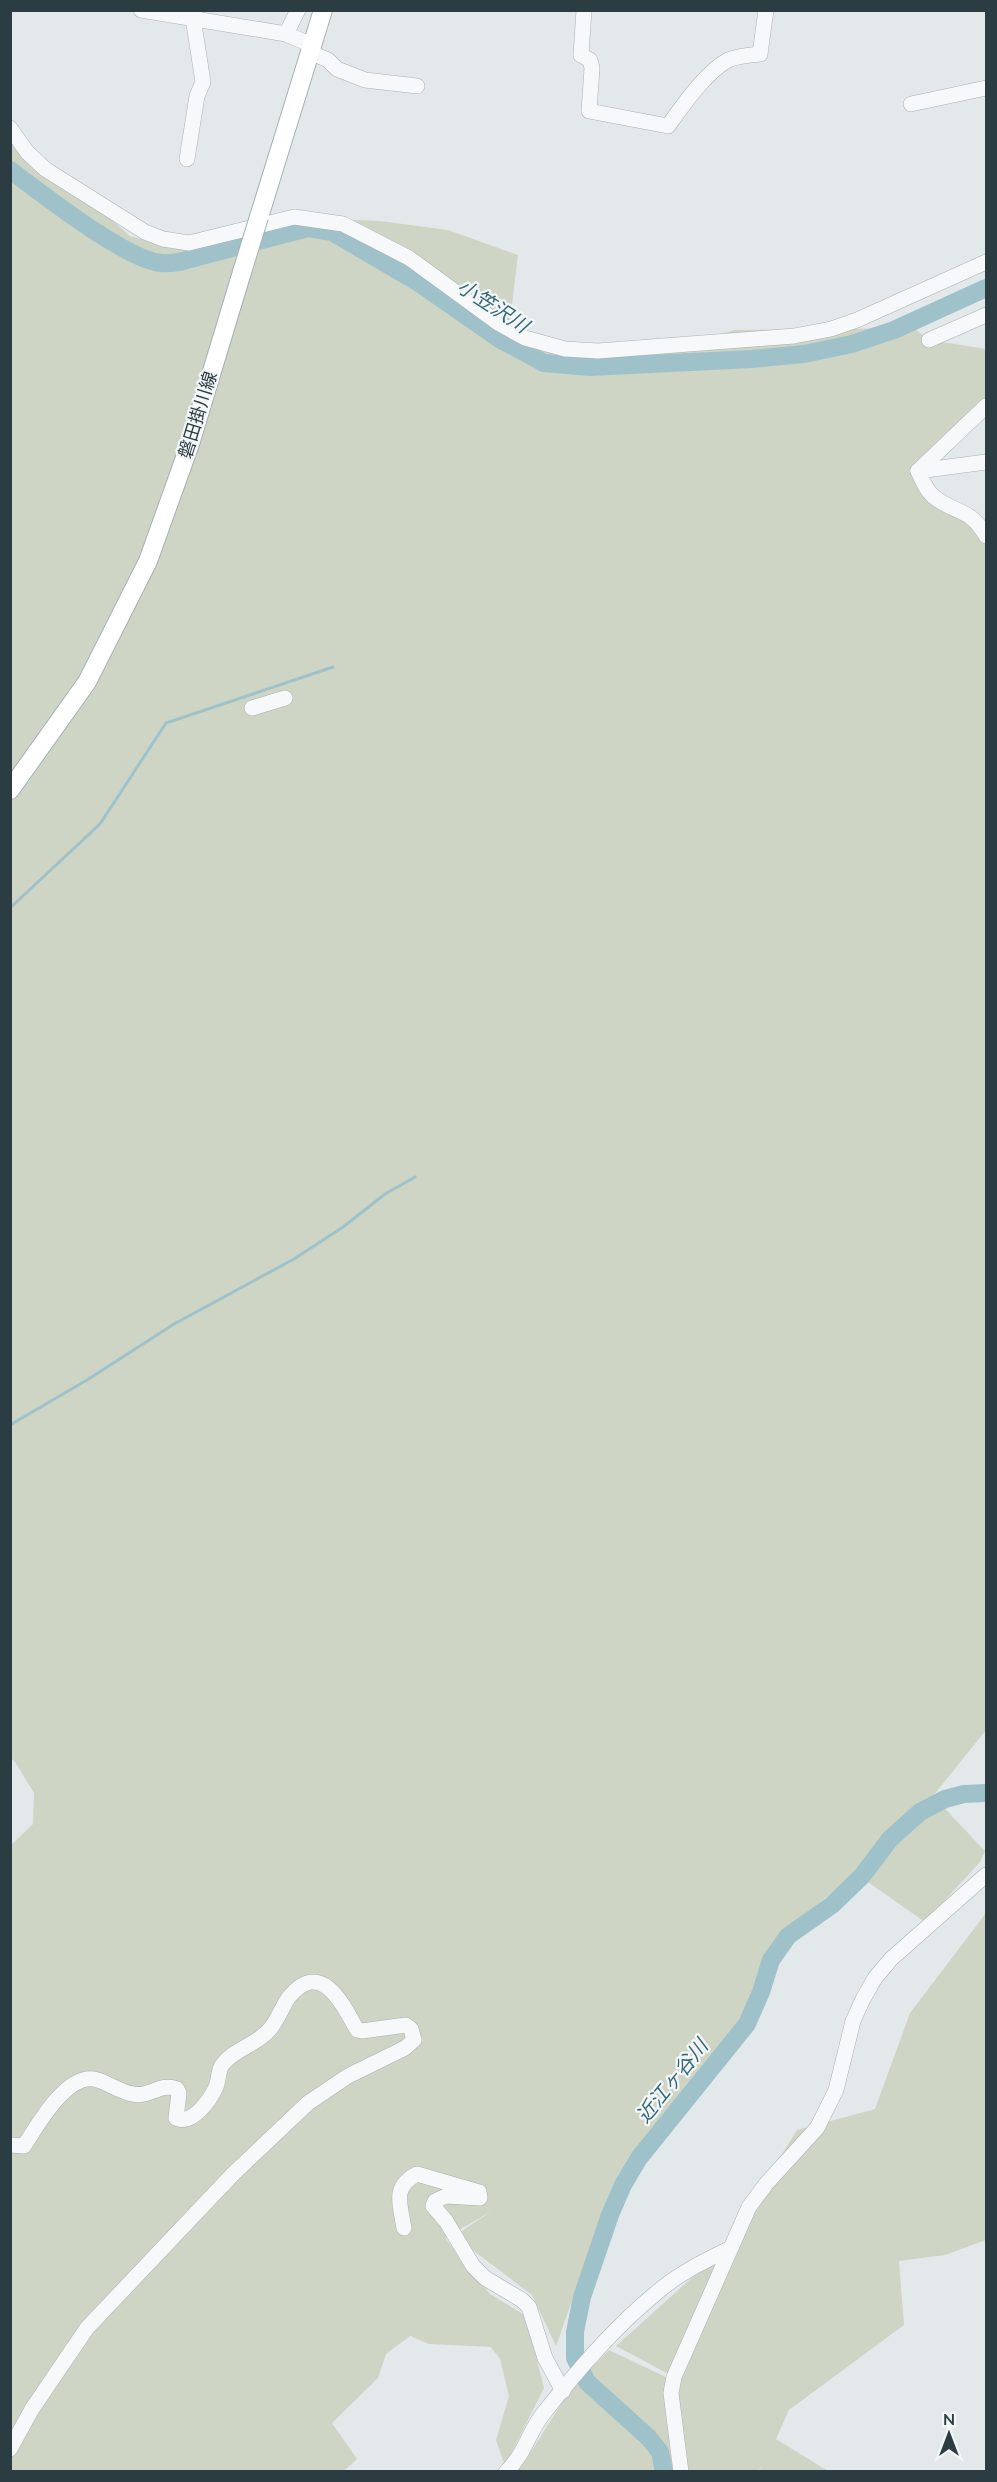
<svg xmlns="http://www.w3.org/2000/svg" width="997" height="2482" font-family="Mulish,'Noto Sans JP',sans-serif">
<rect width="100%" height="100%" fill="#e3e9eb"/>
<g fill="#ced5c5">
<polygon points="10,135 84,195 130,236 182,250 286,226 241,257 264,246 305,218 380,221 448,230 518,255 510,321 520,350 589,351 714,336 735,330 914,328 929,340 986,349 986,406 918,472 986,540 986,1730 933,1796 985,1851 980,1862 925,1922 855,1873 773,1942 749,2010 732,2038 643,2139 583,2270 556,2346 532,2295 454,2236 492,2211 445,2238 490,2294 526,2316 544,2388 505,2466 496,2440 509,2396 500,2359 491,2347 429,2344 410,2336 386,2354 378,2378 332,2423 357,2459 344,2471 11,2471 10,1846 33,1824 34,1793 15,1762 10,1758"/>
<polygon points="986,1913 986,2240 945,2255 899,2261 904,2325 789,2410 776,2439 828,2471 759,2471 762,2466 758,2471 689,2471 674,2377 616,2346 725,2248 726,2243 797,2130 875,2109 910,2013"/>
<polygon points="609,2350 668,2378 674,2471 515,2472 522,2466 570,2390"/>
</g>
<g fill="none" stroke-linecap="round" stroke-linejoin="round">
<g stroke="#9fc2ca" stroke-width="3">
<polyline points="10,908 100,824 166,723 333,667"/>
<polyline points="10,1425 87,1380 174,1324 294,1259 343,1227 385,1194 415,1177"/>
</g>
<g stroke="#9fc2ca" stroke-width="18">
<path d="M 10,170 C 41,193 126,260 161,263 C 167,264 173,263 179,262 L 308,228 L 332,232 L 419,283 L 501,340 L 520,350 L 544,363 L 590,367 L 752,359 L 804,354 L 852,344 L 894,330 L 986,288"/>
<polyline points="664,2472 660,2452 649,2438 587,2382 575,2358 575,2332 582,2297 610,2215 623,2185 639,2158 747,2024 761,1992 771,1960 788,1936 832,1905 862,1876 890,1839 920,1812 945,1799 964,1794 986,1793"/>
</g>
<g stroke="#a8b2b5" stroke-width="16">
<g id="minor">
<polyline points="141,10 286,34 312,45"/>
<path d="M 584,10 L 581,55 L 590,60 L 592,68 L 589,111 L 668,126 C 683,105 705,73 728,60 C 737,56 750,55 760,54 L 766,10"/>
<polyline points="286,34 298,10"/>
<polyline points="310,52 328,60 337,69 365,80 417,86"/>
<polyline points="911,104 986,88"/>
<polyline points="10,128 27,152 45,169 145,232 163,239 189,243 294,217 343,224 409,258 498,323 525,338 565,349 598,351 794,336 831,329 857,320 986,262"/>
<polyline points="187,159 197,96 203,82 193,18 195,10"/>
<polyline points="929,340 986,315"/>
<path d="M 918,471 C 922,480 926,490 933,496 C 954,514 970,507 986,536"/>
<polyline points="918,471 986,406"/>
<polyline points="918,471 986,462"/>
<polyline points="252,708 285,698"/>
<path d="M 10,2145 L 24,2146 C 37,2126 66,2074 94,2079 C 108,2082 119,2092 133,2094 C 149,2098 160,2082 177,2089 L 179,2093 L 176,2118 C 192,2126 210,2100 216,2087 C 219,2080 218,2071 222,2065 C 235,2048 257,2045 270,2029 C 278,2019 282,2007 289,1997 C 321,1958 343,2004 357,2030 L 362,2031 L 406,2025 L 411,2029 L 414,2040 L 405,2048 L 348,2076 L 308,2103 L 233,2174 L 87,2328 L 32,2409 L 10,2449"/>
<path d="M 404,2228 C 400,2203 392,2187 417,2174 L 479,2192 L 480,2198 L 446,2196 L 435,2201 L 433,2206 L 446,2221 L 473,2266 L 485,2278 L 522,2300 L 529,2307 L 545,2358 L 563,2391"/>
<path d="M 506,2472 C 525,2454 528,2433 543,2414 C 575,2373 615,2327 655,2294 C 676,2275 704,2261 729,2249"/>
<polyline points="681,2472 671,2393 674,2377 749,2207 766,2184 817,2128 836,2090 853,2021 863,1999 875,1978 891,1959 986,1875"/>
</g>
</g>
<g stroke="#a3b1b7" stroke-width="20">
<g id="major">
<polyline points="259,217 323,10"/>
<polyline points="10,790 87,682 148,561 190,444 242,272"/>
</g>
</g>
<use href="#minor" stroke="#f6f8f9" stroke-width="15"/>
<use href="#major" stroke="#fff" stroke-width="18"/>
<g stroke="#a3b1b7" stroke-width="20" stroke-linecap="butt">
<polyline id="major-bridge" points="242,272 259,217"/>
</g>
<use href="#major-bridge" stroke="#fff" stroke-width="18"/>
</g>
<g text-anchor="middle" stroke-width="4.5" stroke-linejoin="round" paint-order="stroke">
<g font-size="18" fill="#2b3c43" stroke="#f3f7f8">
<text transform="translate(198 415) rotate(-73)" y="6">磐田掛川線</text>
</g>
<g font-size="20" font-style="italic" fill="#356877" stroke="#f3f7f8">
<text transform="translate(493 306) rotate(33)" y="7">小笠沢川</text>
<text transform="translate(672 2081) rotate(-51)" y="7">近江ヶ谷川</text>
</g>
</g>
<rect width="997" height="2482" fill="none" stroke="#2b3c43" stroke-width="24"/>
<g transform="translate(949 2434)" stroke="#f3f7f8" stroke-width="4.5" paint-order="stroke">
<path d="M0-4.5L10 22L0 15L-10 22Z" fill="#2b3c43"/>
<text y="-9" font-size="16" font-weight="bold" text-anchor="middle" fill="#2b3c43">N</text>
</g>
</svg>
